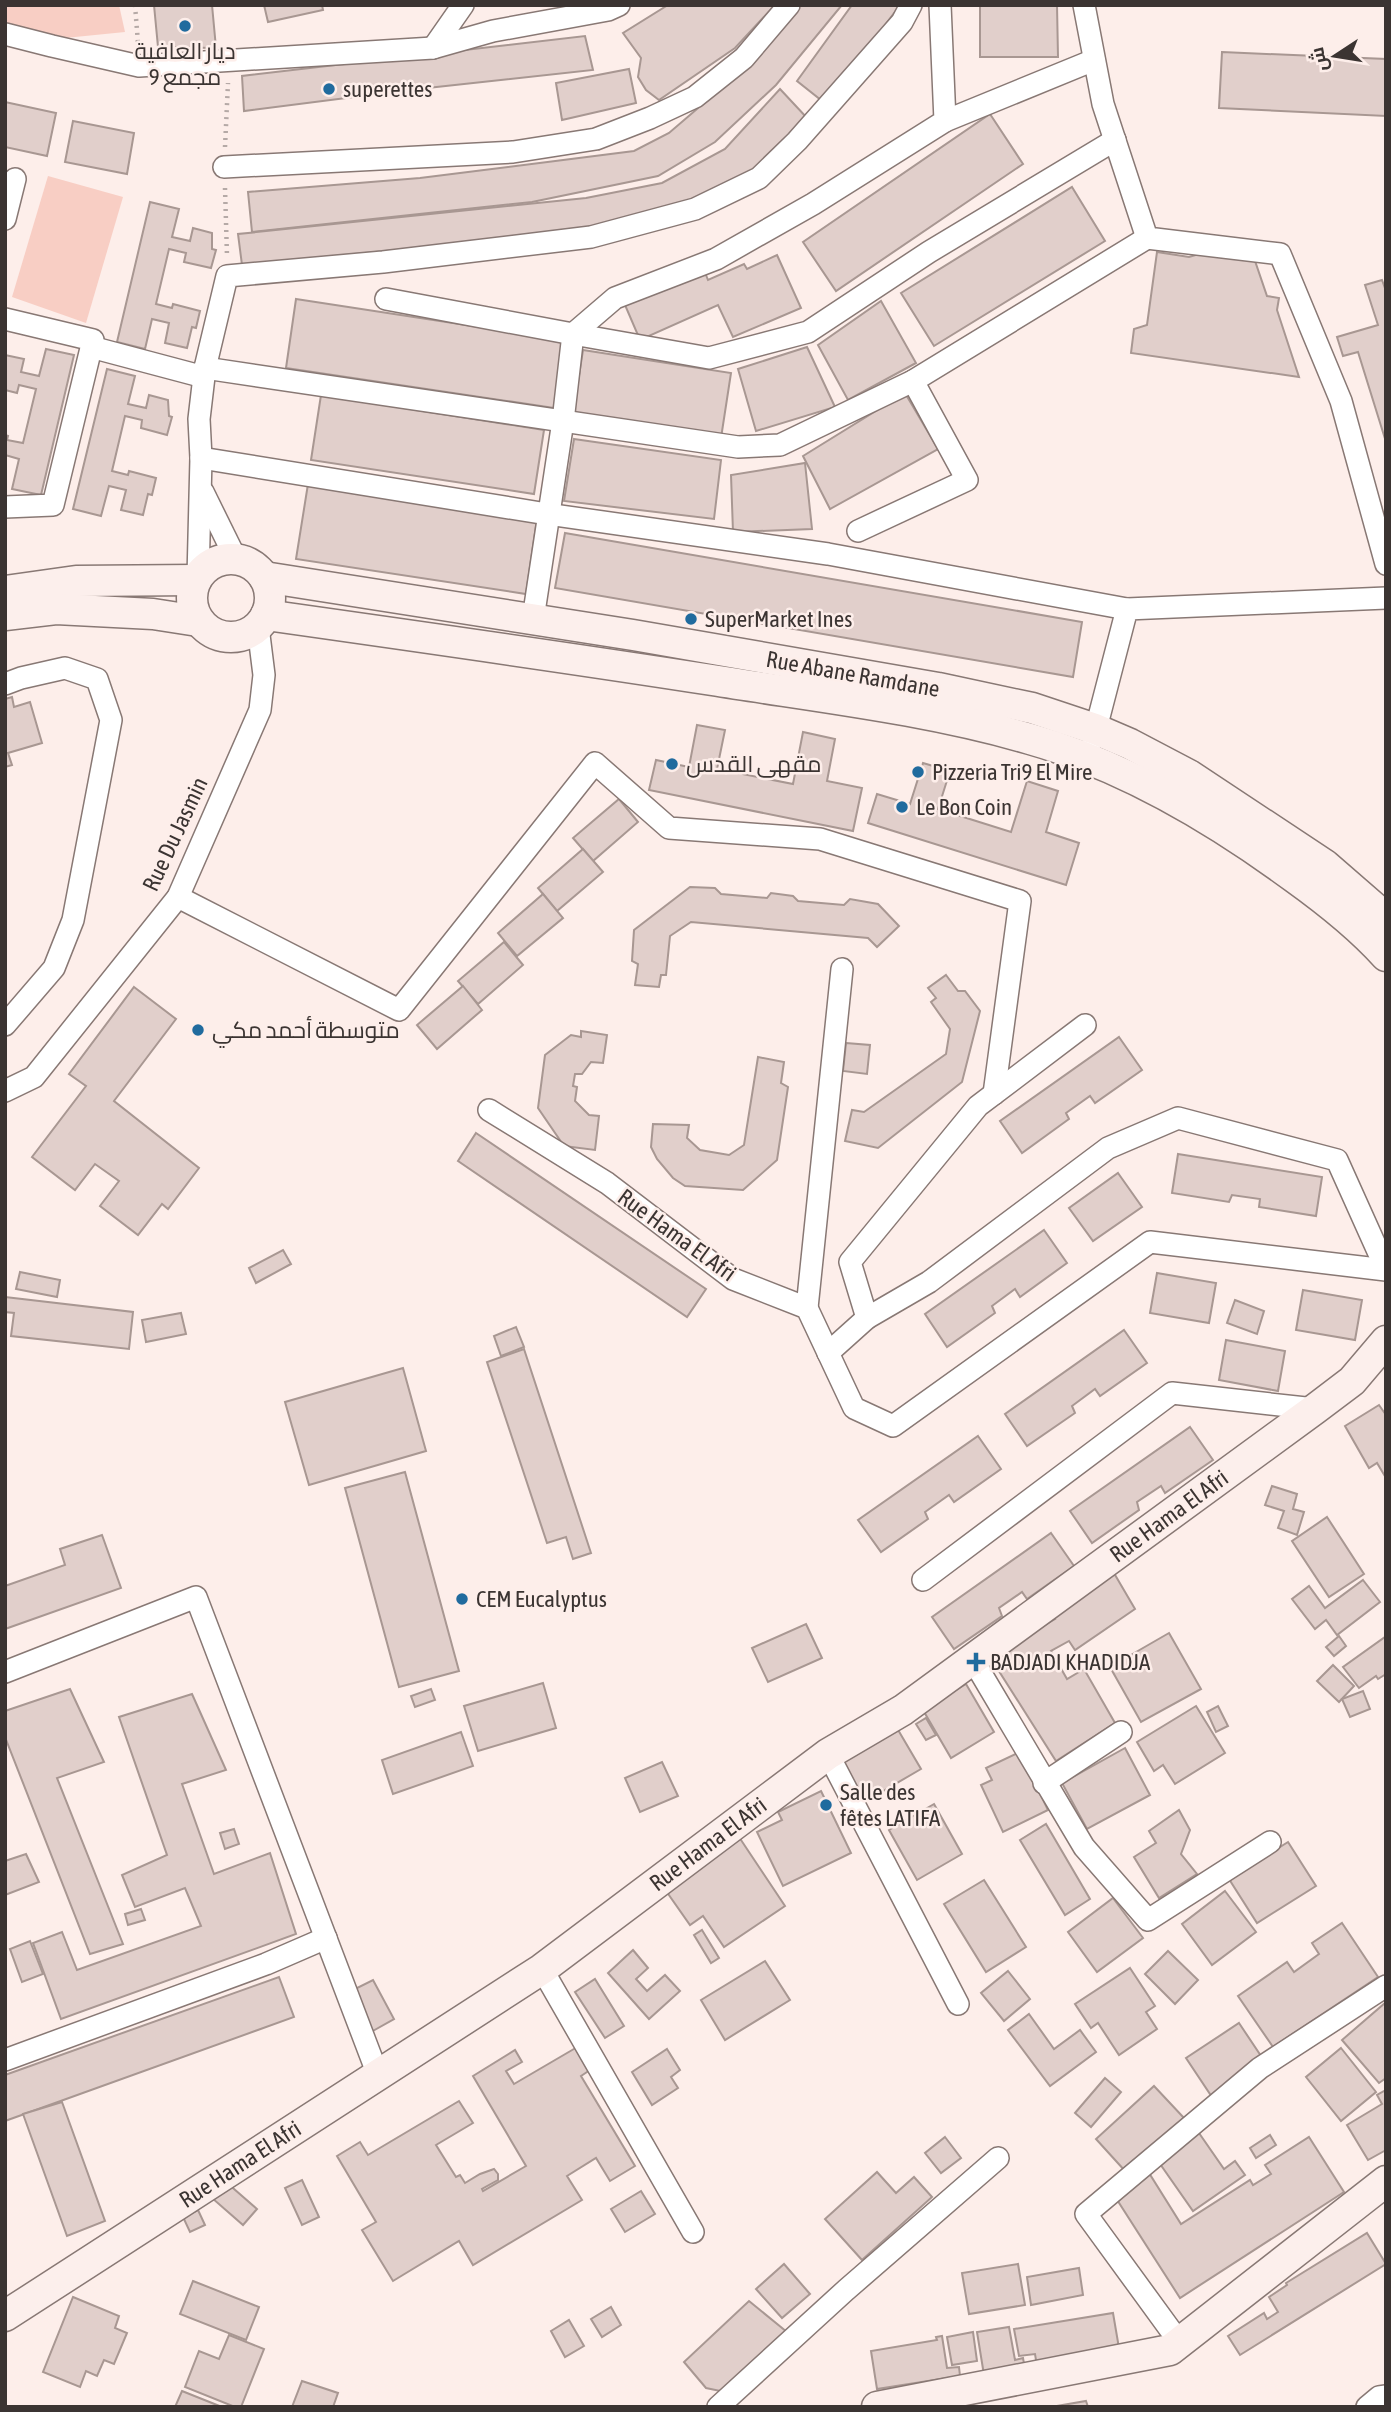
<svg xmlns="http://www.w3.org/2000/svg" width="1391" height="2412" font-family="'Asap Condensed',Cairo,sans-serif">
<rect width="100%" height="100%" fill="#fdeeea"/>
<g fill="#f8cec4">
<polygon points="5,5 119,5 125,32 45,40 5,25"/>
<polygon points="48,176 123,197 86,323 12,297"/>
</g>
<g fill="#e1cfcb" stroke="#a89792" stroke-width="2">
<polygon points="154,5 212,5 216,48 158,47"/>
<polygon points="264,5 322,5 323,10 268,22"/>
<polygon points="668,5 775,5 735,48 659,100 646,90 638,77 641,58 623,33"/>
<polygon points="795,5 842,5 776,85 715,142 658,176 532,202 252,232 248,192 420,178 634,151 669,133 753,61"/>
<polygon points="852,5 900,5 826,104 797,81"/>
<polygon points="980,5 1057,5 1058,57 980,57"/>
<polygon points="585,36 593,70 409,90 244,111 242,76"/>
<polygon points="1222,52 1386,59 1386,116 1219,108"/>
<polygon points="629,69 636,103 562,120 556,83"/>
<polygon points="780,89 808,119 749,174 669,211 600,230 242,265 238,234 586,198 662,183 725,149"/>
<polygon points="5,102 56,113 47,156 5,147"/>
<polygon points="990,114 1023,164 836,291 803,242"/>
<polygon points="73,121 134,133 127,174 65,162"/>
<polygon points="1072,187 1105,241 934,346 901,293"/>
<polygon points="150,202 179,209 172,237 190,241 193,228 212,233 212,249 216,250 211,268 184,262 186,253 169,249 156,304 172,308 173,304 200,311 196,328 192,327 187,348 165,343 169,323 152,319 145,349 117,342"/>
<polygon points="1157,252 1189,257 1199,254 1255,261 1267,296 1279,298 1277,310 1299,377 1131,353 1134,329 1147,325"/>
<polygon points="777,255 801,308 733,337 718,305 640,340 625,305 704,270 708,280 744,264 747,269"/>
<polygon points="1382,280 1386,291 1386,442 1358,352 1343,356 1337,337 1378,325 1365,285"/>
<polygon points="296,299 564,340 554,408 286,368"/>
<polygon points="881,301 916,363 848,400 818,345"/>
<polygon points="807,347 835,407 756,431 738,369"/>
<polygon points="46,349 74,355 41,495 12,489 19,459 5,455 5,435 8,436 7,440 23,443 36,389 19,385 17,393 5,390 5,355 24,359 21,372 39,376"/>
<polygon points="583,350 731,373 721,438 573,414"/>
<polygon points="107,369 135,376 128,404 146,408 149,395 168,400 169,416 172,417 167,435 141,428 142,420 125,416 112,471 128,475 129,471 156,478 152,495 148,494 143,515 121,510 126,490 109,486 101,516 73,509"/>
<polygon points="905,393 938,449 830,509 803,456"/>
<polygon points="321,395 544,430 534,494 311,460"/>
<polygon points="574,439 721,460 714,519 564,501"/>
<polygon points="805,463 812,529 733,532 731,475"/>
<polygon points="308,484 537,519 526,594 296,559"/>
<polygon points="565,533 1082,622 1073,677 555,588"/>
<polygon points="12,697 14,707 30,702 42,743 8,753 12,765 5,767 5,699"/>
<polygon points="697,725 725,730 717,769 793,784 803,732 835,739 827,781 862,788 853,831 649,790 656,760 689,767"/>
<polygon points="923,763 950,771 938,809 1011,832 1027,781 1058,791 1046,832 1079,843 1066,885 868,823 877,794 910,804"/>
<polygon points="619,799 638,822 593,861 573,838"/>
<polygon points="583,849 603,872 557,911 538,888"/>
<polygon points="690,887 715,888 721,894 767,898 771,893 793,896 798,901 844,905 850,899 878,904 899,926 877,947 868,938 691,922 670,936 666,975 661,975 659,987 635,985 638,964 632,961 634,930"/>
<polygon points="543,894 563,918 517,956 498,933"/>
<polygon points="504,942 523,965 478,1004 458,981"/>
<polygon points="946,975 958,991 965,991 980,1011 962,1082 878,1148 845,1141 852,1110 864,1112 946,1054 950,1029 931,1002 936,998 928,988"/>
<polygon points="463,986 482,1010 437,1049 417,1025"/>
<polygon points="134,987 176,1019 114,1101 199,1168 168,1209 162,1204 138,1235 100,1206 119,1181 95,1164 75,1190 32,1157 86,1086 69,1074"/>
<polygon points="581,1031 607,1035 603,1063 591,1062 582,1074 575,1074 573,1086 577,1087 575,1101 589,1115 599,1116 595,1150 564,1146 538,1108 545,1055 571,1035 581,1037"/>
<polygon points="1119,1037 1142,1070 1095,1103 1090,1096 1066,1113 1069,1119 1022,1153 1000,1121"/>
<polygon points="846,1043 870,1045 867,1074 843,1071"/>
<polygon points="758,1057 784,1062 781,1083 788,1087 777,1160 743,1190 685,1186 673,1178 657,1159 651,1147 653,1124 689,1125 687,1138 700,1150 729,1155 744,1145"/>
<polygon points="476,1133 706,1289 687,1317 458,1161"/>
<polygon points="1178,1154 1322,1177 1316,1216 1259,1207 1260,1199 1232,1195 1229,1202 1172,1193"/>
<polygon points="1118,1173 1142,1207 1093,1241 1069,1208"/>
<polygon points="1044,1230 1067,1263 1020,1297 1015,1289 992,1306 995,1313 947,1347 925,1314"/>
<polygon points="283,1250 291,1264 256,1283 249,1268"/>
<polygon points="20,1272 60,1280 57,1297 16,1289"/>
<polygon points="1157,1273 1216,1283 1209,1323 1150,1313"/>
<polygon points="1303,1290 1362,1300 1355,1340 1296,1330"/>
<polygon points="5,1297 133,1312 129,1349 11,1336 14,1313 5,1312"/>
<polygon points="1235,1300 1264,1311 1257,1334 1227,1323"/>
<polygon points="181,1313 186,1334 146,1342 142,1320"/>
<polygon points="516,1327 524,1347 501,1356 494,1336"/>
<polygon points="1124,1330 1147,1363 1100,1396 1095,1389 1072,1406 1075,1413 1027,1446 1005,1414"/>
<polygon points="1226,1340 1285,1351 1278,1391 1219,1380"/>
<polygon points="524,1349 591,1553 573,1559 566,1537 547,1543 487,1362"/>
<polygon points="403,1368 426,1451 309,1485 285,1402"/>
<polygon points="1379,1405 1386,1415 1386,1478 1377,1463 1369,1468 1345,1426"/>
<polygon points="1190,1427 1213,1460 1165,1493 1161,1486 1137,1502 1139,1510 1092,1543 1070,1511"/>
<polygon points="978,1436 1001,1469 954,1502 949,1495 925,1512 928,1519 881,1552 858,1520"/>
<polygon points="405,1472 459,1671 399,1687 345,1488"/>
<polygon points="1272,1486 1297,1494 1293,1509 1304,1512 1297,1535 1278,1528 1284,1511 1265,1505"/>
<polygon points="1327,1517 1364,1574 1329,1597 1292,1541"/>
<polygon points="1051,1533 1074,1566 1027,1599 1022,1592 999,1608 1002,1616 954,1649 932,1617"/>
<polygon points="102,1535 121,1588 5,1629 5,1586 65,1565 60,1549"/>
<polygon points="1111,1568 1135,1609 1075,1650 1069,1641 1051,1651 1067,1679 1084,1669 1115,1723 1056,1761 990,1657 1055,1619 1050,1613"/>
<polygon points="1363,1580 1380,1602 1337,1635 1326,1620 1315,1629 1292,1599 1309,1586 1325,1608"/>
<polygon points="806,1624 822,1658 768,1682 752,1648"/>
<polygon points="1169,1633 1201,1689 1141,1722 1110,1667"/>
<polygon points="1339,1636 1346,1646 1334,1656 1326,1647"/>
<polygon points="1385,1637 1386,1674 1378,1679 1376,1676 1359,1688 1343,1667"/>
<polygon points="1333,1665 1354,1686 1339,1702 1317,1681"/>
<polygon points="543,1683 556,1728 478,1751 464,1706"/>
<polygon points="966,1684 994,1732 951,1758 923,1710"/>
<polygon points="70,1689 104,1762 57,1778 123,1944 90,1954 5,1737 5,1711"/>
<polygon points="431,1689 435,1700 415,1707 411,1696"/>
<polygon points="1363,1691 1370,1709 1350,1717 1342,1699"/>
<polygon points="192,1694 226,1770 182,1784 214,1874 270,1853 296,1934 61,2019 33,1943 62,1932 77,1970 201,1926 185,1888 135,1907 122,1875 167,1855 119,1717"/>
<polygon points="1196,1706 1225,1753 1175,1784 1163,1765 1154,1771 1137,1742"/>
<polygon points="1218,1706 1228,1726 1216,1732 1207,1712"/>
<polygon points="926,1718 936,1735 926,1740 916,1724"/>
<polygon points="894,1723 921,1769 878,1794 877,1791 860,1801 836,1757"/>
<polygon points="461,1732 473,1766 393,1794 382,1760"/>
<polygon points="1125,1748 1150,1795 1087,1829 1062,1783"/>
<polygon points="1020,1752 1048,1810 1003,1832 981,1785 992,1780 986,1768"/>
<polygon points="662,1762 678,1796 640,1812 625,1778"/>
<polygon points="821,1791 851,1853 783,1886 757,1832 782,1820 778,1812"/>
<polygon points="934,1804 962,1854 917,1880 889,1830"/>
<polygon points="1179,1810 1190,1830 1181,1854 1197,1874 1159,1898 1134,1857 1156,1843 1149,1831"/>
<polygon points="1046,1824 1090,1899 1065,1915 1020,1840"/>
<polygon points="234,1829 239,1844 225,1849 220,1833"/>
<polygon points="739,1837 785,1906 724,1947 703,1916 690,1925 664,1888"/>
<polygon points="1288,1842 1316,1886 1257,1923 1229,1879"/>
<polygon points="26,1854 39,1882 5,1895 5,1861"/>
<polygon points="984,1880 1026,1947 986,1972 944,1904"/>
<polygon points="1225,1891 1256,1932 1212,1965 1182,1924"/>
<polygon points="1113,1898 1143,1938 1097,1972 1068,1932"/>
<polygon points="141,1909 145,1920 128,1925 125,1914"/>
<polygon points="1342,1923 1378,1977 1273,2047 1238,1996 1287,1962 1294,1972 1319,1954 1312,1943"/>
<polygon points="702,1930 719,1958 711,1963 694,1935"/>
<polygon points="30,1941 43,1974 22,1982 10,1949"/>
<polygon points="633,1950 648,1968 636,1979 647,1991 665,1975 680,1991 649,2019 608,1973"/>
<polygon points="1168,1951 1198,1980 1175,2004 1145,1974"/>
<polygon points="765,1961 790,2000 725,2040 701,2000"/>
<polygon points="1130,1968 1155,2006 1146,2012 1157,2029 1119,2055 1098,2023 1091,2028 1075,2004"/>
<polygon points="1008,1971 1030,1999 1004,2021 981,1993"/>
<polygon points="279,1977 294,2017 5,2121 5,2075"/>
<polygon points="595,1979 624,2026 605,2038 575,1992"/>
<polygon points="373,1980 394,2019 371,2032 349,1992"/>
<polygon points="1385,2003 1386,2078 1379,2083 1342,2040"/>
<polygon points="1029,2014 1054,2049 1080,2030 1096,2052 1050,2086 1008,2030"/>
<polygon points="1239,2023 1265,2062 1212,2097 1186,2058"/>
<polygon points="579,2046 593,2068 581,2076 635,2166 610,2181 596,2158 567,2176 582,2200 473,2265 459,2241 393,2281 362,2230 376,2222 337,2156 360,2142 368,2155 459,2101 473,2123 436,2145 456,2177 460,2175 465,2183 480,2174 494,2169 498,2174 498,2180 482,2189 483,2191 526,2166 473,2076 515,2050 522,2062 506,2071 514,2084"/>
<polygon points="1341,2048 1376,2092 1341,2121 1306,2077"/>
<polygon points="667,2049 680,2070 671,2077 678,2088 652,2105 632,2072"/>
<polygon points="1105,2078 1121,2092 1091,2127 1075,2113"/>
<polygon points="1154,2086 1184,2118 1126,2172 1096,2139"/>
<polygon points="1386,2090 1386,2150 1368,2160 1347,2125 1382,2104 1377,2095"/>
<polygon points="62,2102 105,2221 67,2236 23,2114"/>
<polygon points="1199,2133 1224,2169 1235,2161 1245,2175 1193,2211 1158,2161"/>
<polygon points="1270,2135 1276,2145 1256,2158 1250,2148"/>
<polygon points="945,2137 961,2158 941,2173 925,2153"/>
<polygon points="1309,2137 1344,2192 1180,2298 1114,2195 1149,2173 1181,2224 1250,2180 1253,2185 1271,2174 1265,2165"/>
<polygon points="877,2172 896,2193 914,2177 932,2197 862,2260 825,2219"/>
<polygon points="302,2180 319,2217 302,2225 285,2188"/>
<polygon points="226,2182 257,2209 243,2225 212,2198"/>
<polygon points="641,2191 655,2214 625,2232 611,2209"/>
<polygon points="198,2210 205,2225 190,2232 183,2217"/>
<polygon points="1367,2233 1386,2264 1240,2355 1228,2336 1264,2313 1267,2319 1278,2312 1269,2297 1287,2285 1286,2283"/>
<polygon points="784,2264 810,2294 782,2318 756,2289"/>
<polygon points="1018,2264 1025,2305 969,2314 962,2273"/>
<polygon points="1079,2268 1083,2295 1031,2305 1027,2277"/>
<polygon points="193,2281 259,2307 246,2340 180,2314"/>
<polygon points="73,2297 119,2316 115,2328 127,2333 114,2364 104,2360 97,2376 86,2371 80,2387 43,2372"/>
<polygon points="749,2301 787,2332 725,2392 706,2388 684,2362"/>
<polygon points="611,2307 621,2325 602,2337 591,2319"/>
<polygon points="1113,2313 1120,2354 1037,2366 1035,2354 1019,2356 1014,2329"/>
<polygon points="569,2320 584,2346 565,2357 551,2331"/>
<polygon points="1009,2327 1015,2360 1023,2358 1025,2369 984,2375 977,2332"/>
<polygon points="973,2332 977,2361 952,2365 947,2337"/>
<polygon points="229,2335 264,2349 241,2407 235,2407 185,2387 199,2351 219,2359"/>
<polygon points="942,2336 947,2368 959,2367 960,2376 877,2389 871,2351 937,2340 936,2337"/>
<polygon points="302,2381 338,2393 333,2407 292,2407"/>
<polygon points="182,2391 222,2407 175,2407"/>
<polygon points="1086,2401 1088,2407 1051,2407"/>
</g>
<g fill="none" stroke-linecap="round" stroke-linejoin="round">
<g stroke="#887874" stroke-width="24">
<g id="street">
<polyline points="1084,5 1103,104 1147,238 1280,254 1341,401 1386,564"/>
<polyline points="5,34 52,46 139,66 433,48 493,31 608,10 619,5"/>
<polyline points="433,48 463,5"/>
<polyline points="945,121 1094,60"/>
<polyline points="224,167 513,152 596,139 650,118 695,97 744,58 789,5"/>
<polyline points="5,219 15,179"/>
<polyline points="386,299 573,334 615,298 716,259 813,204 945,121 940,5"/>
<polyline points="5,319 93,340 53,505 5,507"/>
<polyline points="91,347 204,377"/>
<polyline points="205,368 738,447 780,445 913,381 1147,238"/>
<polyline points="201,458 547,514 828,554 1127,609"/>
<polyline points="203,492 236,559"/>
<polyline points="858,531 967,480 913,381"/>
<polyline points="198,577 201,458 199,419 205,368 227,276 383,262 591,237 695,209 759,178 797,141 902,22 911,5"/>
<polyline points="533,619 563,421 573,334 709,358 808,332 929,252 1115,140"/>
<polyline points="5,684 21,678 65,668 97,679 111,720 73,920 54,968 5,1025"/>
<polyline points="1093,740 1127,609 1386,598"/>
<polyline points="178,897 399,1010 595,763 669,828 820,839 1020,901 994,1094"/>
<polyline points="5,1091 34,1077 178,897 260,710 264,675 258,627"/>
<polyline points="489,1110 607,1183 733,1279 807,1308 854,1408 893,1426 1150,1242 1386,1270"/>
<polyline points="807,1308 842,969"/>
<polyline points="867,1318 850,1262 978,1106 1085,1025"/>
<polyline points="828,1353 867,1318 929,1282 1108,1148 1178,1118 1337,1160 1386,1269"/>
<polyline points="923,1580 1172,1393 1315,1409"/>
<polyline points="973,1660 1084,1847 1148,1920 1270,1842"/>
<polyline points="5,1672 196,1597 378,2075"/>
<polyline points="828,1754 958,2004"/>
<polyline points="1044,1783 1121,1732"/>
<polyline points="542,1969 693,2232"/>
<polyline points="5,2060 266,1964 326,1938"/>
<polyline points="1180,2343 1086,2214 1260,2068 1386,1986"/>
<polyline points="718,2407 846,2290 998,2158"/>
<polyline points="1367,2407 1379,2397 1386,2396"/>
</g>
</g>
<g stroke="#887874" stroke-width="33">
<g id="secondary">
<circle cx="231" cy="598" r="39"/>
<polyline points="264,577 633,635 938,688 1032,708 1095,729 1130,744 1189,775 1325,865 1386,918"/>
<polyline points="5,591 76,581 196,580"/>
<polyline points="5,615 56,609 153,614 198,621"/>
<path d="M 266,615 C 415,636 564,657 712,680 C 818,697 927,709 1030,739 C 1126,766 1215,819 1295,878 C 1327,901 1359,926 1386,956"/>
<polyline points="5,2316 542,1969 828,1754 903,1710 1315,1409 1352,1381 1386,1341"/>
<polyline points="877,2407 1170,2350 1386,2181"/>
</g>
</g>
<g stroke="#b5a9a6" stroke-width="4.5" stroke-dasharray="2 5" stroke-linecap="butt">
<polyline points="135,5 138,43"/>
<polyline points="225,147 228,83"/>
<polyline points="225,188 227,256"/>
</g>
<use href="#street" stroke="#fff" stroke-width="21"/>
<use href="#secondary" stroke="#fcefec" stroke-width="30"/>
</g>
<g fill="#206b9e" stroke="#fdeeea" stroke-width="2.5">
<circle cx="185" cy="26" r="7"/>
<circle cx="329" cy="89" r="7"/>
<circle cx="691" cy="619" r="7"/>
<circle cx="672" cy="764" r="7"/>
<circle cx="918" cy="772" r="7"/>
<circle cx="902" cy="807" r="7"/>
<circle cx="198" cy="1030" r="7"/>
<circle cx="462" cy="1599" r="7"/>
<path d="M972.5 1651.5h7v7h7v7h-7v7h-7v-7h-7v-7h7z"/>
<circle cx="826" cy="1805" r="7"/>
</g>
<g text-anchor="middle" stroke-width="5" stroke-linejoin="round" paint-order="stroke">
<g font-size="23" fill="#3b3432" stroke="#fdeeea" text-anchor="start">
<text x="185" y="59" text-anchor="middle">ديار العافية<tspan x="185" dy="26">مجمع 9</tspan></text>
<text x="343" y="97">superettes</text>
<text x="705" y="627">SuperMarket Ines</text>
<text x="686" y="772">مقهى القدس</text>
<text x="932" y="780">Pizzeria Tri9 El Mire</text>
<text x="916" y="815">Le Bon Coin</text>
<text x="212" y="1038">متوسطة أحمد مكي</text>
<text x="476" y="1607">CEM Eucalyptus</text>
<text x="990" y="1670">BADJADI KHADIDJA</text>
<text x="840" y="1800">Salle des<tspan x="840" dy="26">fêtes LATIFA</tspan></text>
</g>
<g font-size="23" fill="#3b3432" stroke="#fdeeea">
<text transform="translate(853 674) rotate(10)" y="8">Rue Abane Ramdane</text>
<text transform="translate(175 834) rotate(-65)" y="8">Rue Du Jasmin</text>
<text transform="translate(677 1235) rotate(36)" y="8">Rue Hama El Afri</text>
<text transform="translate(1169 1516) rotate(-36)" y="8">Rue Hama El Afri</text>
<text transform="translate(708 1844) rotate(-37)" y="8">Rue Hama El Afri</text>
<text transform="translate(240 2164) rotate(-33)" y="8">Rue Hama El Afri</text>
</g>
</g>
<rect width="1391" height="2412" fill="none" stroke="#3b3432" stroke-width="14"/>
<g transform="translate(1335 56) rotate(258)" stroke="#fdeeea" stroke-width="5" paint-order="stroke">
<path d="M0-5L12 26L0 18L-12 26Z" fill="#3b3432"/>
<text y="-10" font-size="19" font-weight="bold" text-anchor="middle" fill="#3b3432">ش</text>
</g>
</svg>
